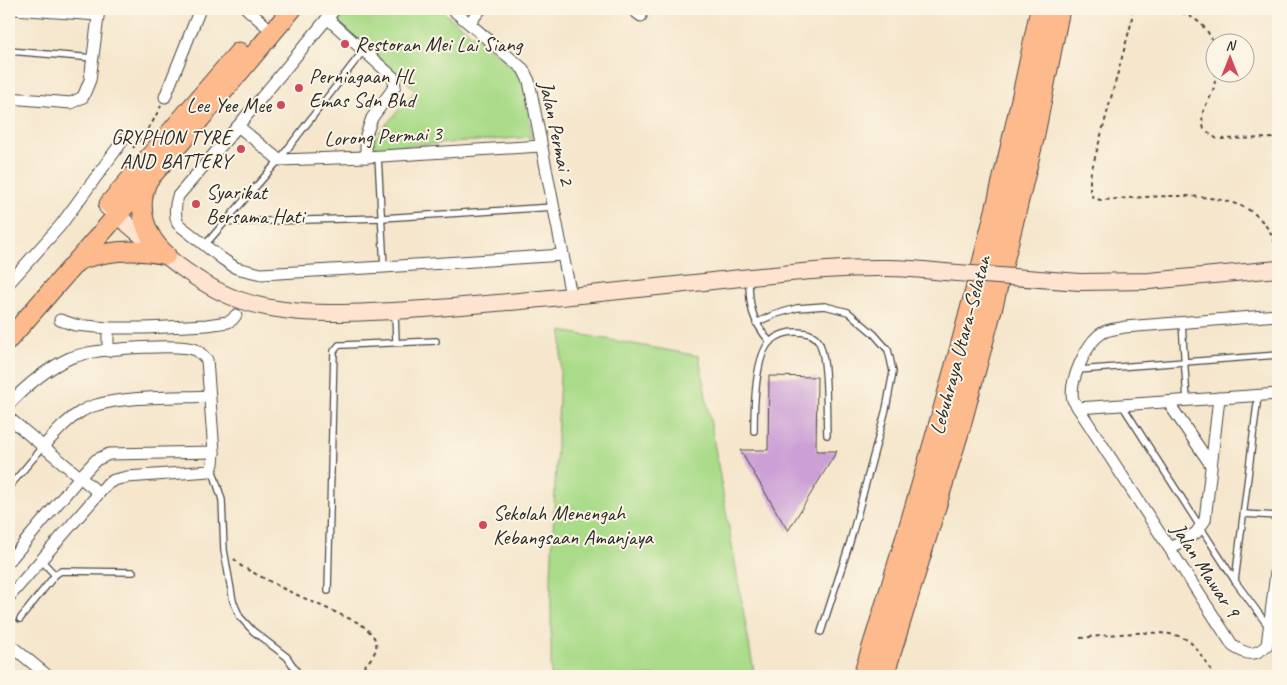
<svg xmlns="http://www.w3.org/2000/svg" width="1287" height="685" font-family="Caveat,sans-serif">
<rect width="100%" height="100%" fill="#fcf5e5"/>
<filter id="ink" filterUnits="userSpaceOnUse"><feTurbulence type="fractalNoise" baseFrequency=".02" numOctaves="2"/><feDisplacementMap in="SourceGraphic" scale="10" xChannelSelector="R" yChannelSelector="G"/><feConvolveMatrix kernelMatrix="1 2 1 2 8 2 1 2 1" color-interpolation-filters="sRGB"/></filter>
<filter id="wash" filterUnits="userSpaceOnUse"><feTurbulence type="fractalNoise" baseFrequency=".0096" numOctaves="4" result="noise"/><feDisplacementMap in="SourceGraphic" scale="20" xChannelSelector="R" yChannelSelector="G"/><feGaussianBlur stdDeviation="1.12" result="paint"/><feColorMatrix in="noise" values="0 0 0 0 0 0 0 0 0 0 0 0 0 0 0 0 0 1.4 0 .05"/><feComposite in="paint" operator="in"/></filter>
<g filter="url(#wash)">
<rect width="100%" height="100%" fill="#f5e6cc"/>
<g fill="#aadb89" stroke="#6a835a">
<polygon points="350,9 439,9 522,73 532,137 378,148 371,142 416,90 338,23"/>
<polygon points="562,331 699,356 754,672 735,676 551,676 551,576"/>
</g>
<g id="blocks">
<polygon fill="#cca0d6" points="769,376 817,377 816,451 837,451 788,531 740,450 768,450"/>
</g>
</g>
<g filter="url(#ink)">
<use href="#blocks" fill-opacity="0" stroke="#494743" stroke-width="1"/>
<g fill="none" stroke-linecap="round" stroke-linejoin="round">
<g stroke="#494743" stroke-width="8">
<g id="service">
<polyline points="9,51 94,58"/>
<polyline points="378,156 384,267"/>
<polyline points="228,220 232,222 382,218 554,207"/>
<polyline points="205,245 279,160 363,51"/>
<path d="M 749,279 C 749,306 752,321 770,342"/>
<polyline points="395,313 396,342"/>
<polyline points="756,323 773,315 797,308 825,306 848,312 874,334 888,350 890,358 893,372 886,409 850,542 821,632"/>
<polyline points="1182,323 1187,401"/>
<polyline points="1078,370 1278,355"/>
<polyline points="1122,405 1235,581 1268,626"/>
<path d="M 754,431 C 754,410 755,354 771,341 C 778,335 787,332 796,332 C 804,332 815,334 819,342 C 828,360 826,413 827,435"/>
<polyline points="212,468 222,500 224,550 233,601 240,617 253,631 287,657 300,676"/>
<polyline points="9,487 43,447"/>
<polyline points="1244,514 1278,516"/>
<polyline points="55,575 61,571 133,572"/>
<polyline points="1235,581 1258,396"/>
<polyline points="328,591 334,351 339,345 343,345 436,341"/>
<polyline points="20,619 55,575 41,560"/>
</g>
</g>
<g stroke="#494743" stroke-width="13">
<g id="minor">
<polyline points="14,9 98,15"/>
<polyline points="247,9 273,32"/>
<path d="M 335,9 L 238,126 L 178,196 C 175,206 174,214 178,224 L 221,258 L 236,268 L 261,274 L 384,267 L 563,255"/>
<polyline points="452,9 523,69 529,81 571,296"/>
<polyline points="632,9 641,16"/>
<polyline points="327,18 393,77 395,86 372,118 366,135 366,157"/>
<polyline points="469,23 481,9"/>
<polyline points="165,97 200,9"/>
<polyline points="9,98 71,103 83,97 90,80 99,9"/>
<polyline points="238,126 279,160 366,157 541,146"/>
<polyline points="9,283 60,226 124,139"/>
<path d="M 1278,315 L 1125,327 C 1118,329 1108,329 1102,333 C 1087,342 1068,383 1073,400 L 1233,646 C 1247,655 1255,657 1267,645 L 1278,557"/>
<polyline points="60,320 75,325 108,328 108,351"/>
<polyline points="108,328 146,328 207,325 228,322 232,320 236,315"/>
<polyline points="1168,402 1211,465"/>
<path d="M 9,404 C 27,385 46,369 70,358 C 76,356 83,354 88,353 C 107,349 181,343 196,350 C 200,352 204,357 207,360 L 214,452 L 213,464 L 210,471 L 127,477 L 114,480 L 107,484 L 9,597"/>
<polyline points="1078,408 1278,394"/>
<polyline points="9,418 99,493"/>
<path d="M 43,447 C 55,434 66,420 82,411 C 109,395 178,398 210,396"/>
<polyline points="1170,548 1196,533 1205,520 1219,398"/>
<polyline points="9,561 80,477 96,460 109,454 214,452"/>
<polyline points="9,644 48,676"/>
</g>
</g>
<g stroke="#494743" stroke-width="18">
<g id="secondary">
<path d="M 107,207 C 147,239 194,286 243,301 C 301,320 377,312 438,308 C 533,301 627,290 722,280 C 776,275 832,267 887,268 C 906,268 925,270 944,272"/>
<polyline points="1080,282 1149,281 1278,269"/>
</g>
</g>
<g stroke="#494743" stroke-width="21">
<g id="primary">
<path d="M 147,182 C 136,209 145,236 166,255"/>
<polyline points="109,204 239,52"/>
<path d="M 77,261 C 107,250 135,248 166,255"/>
<polyline points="9,339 181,142 292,9"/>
</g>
</g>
<g stroke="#494743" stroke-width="23">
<g id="motorway">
<path d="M 864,676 C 933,457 996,235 1041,9"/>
<polyline points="883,676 959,429 992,306 1033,139 1059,9"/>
</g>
</g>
<g stroke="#494743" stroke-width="2" stroke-dasharray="4 4" stroke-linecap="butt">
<path d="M 1133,9 L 1131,24 L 1090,176 L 1090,191 L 1093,198 L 1101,200 C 1143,198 1231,185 1261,220 C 1269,228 1274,240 1278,250"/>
<path d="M 1166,9 C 1190,13 1205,22 1214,44"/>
<path d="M 1216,72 C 1215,79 1215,87 1212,93 C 1206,108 1199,110 1204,129 L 1217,139 L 1278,138"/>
<polyline points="133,148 152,123 161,106"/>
<path d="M 234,559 L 241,566 L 284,589 L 359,623 C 389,644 375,655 355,676"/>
<path d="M 1080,638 C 1105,636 1171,625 1190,642 C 1199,650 1208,666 1215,676"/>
</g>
<use href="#service" stroke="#fff" stroke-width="5.5"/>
<use href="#minor" stroke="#fff" stroke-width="11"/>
<use href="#secondary" stroke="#fee3d1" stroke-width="16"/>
<use href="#primary" stroke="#fcba8d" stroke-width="19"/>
<use href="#motorway" stroke="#fcba8d" stroke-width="21"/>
<g stroke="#494743" stroke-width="18" stroke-linecap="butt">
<polyline id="secondary-bridge" points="944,272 1080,282"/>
</g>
<use href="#secondary-bridge" stroke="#fee3d1" stroke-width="16"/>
</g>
</g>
<g fill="#d1495b" stroke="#fcf5e5" stroke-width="2">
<circle cx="345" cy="44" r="5"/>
<circle cx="299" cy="88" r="5"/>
<circle cx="281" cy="105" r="5"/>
<circle cx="241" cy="149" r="5"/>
<circle cx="196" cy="204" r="5"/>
<circle cx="483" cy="525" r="5"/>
</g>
<g text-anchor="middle" stroke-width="4" stroke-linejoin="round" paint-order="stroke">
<g font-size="21" fill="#2b2b2b" stroke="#fcf5e5" text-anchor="start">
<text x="355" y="51">Restoran Mei Lai Siang</text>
<text x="309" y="83">Perniagaan HL<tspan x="309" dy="24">Emas Sdn Bhd</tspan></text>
<text x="271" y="112" text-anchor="end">Lee Yee Mee</text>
<text x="231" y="144" text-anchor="end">GRYPHON TYRE<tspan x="231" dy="24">AND BATTERY</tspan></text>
<text x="206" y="199">Syarikat<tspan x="206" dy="24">Bersama Hati</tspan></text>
<text x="493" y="520">Sekolah Menengah<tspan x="493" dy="24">Kebangsaan Amanjaya</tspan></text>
</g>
<g font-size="21" fill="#2b2b2b" stroke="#fcf5e5">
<text transform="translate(557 133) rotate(78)" y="7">Jalan Permai 2</text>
<text transform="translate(383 136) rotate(-3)" y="7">Lorong Permai 3</text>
<text transform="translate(960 345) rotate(-75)" y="7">Lebuhraya Utara–Selatan</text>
<text transform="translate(1206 570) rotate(57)" y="7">Jalan Mawar 9</text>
</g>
</g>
<rect width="1287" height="685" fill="none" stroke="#fcf5e5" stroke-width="30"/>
<g transform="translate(1230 58)"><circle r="24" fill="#fcf5e5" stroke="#a8a49b"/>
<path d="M0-4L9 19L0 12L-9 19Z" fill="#d1495b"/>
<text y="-8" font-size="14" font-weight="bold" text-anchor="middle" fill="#2b2b2b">N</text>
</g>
</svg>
